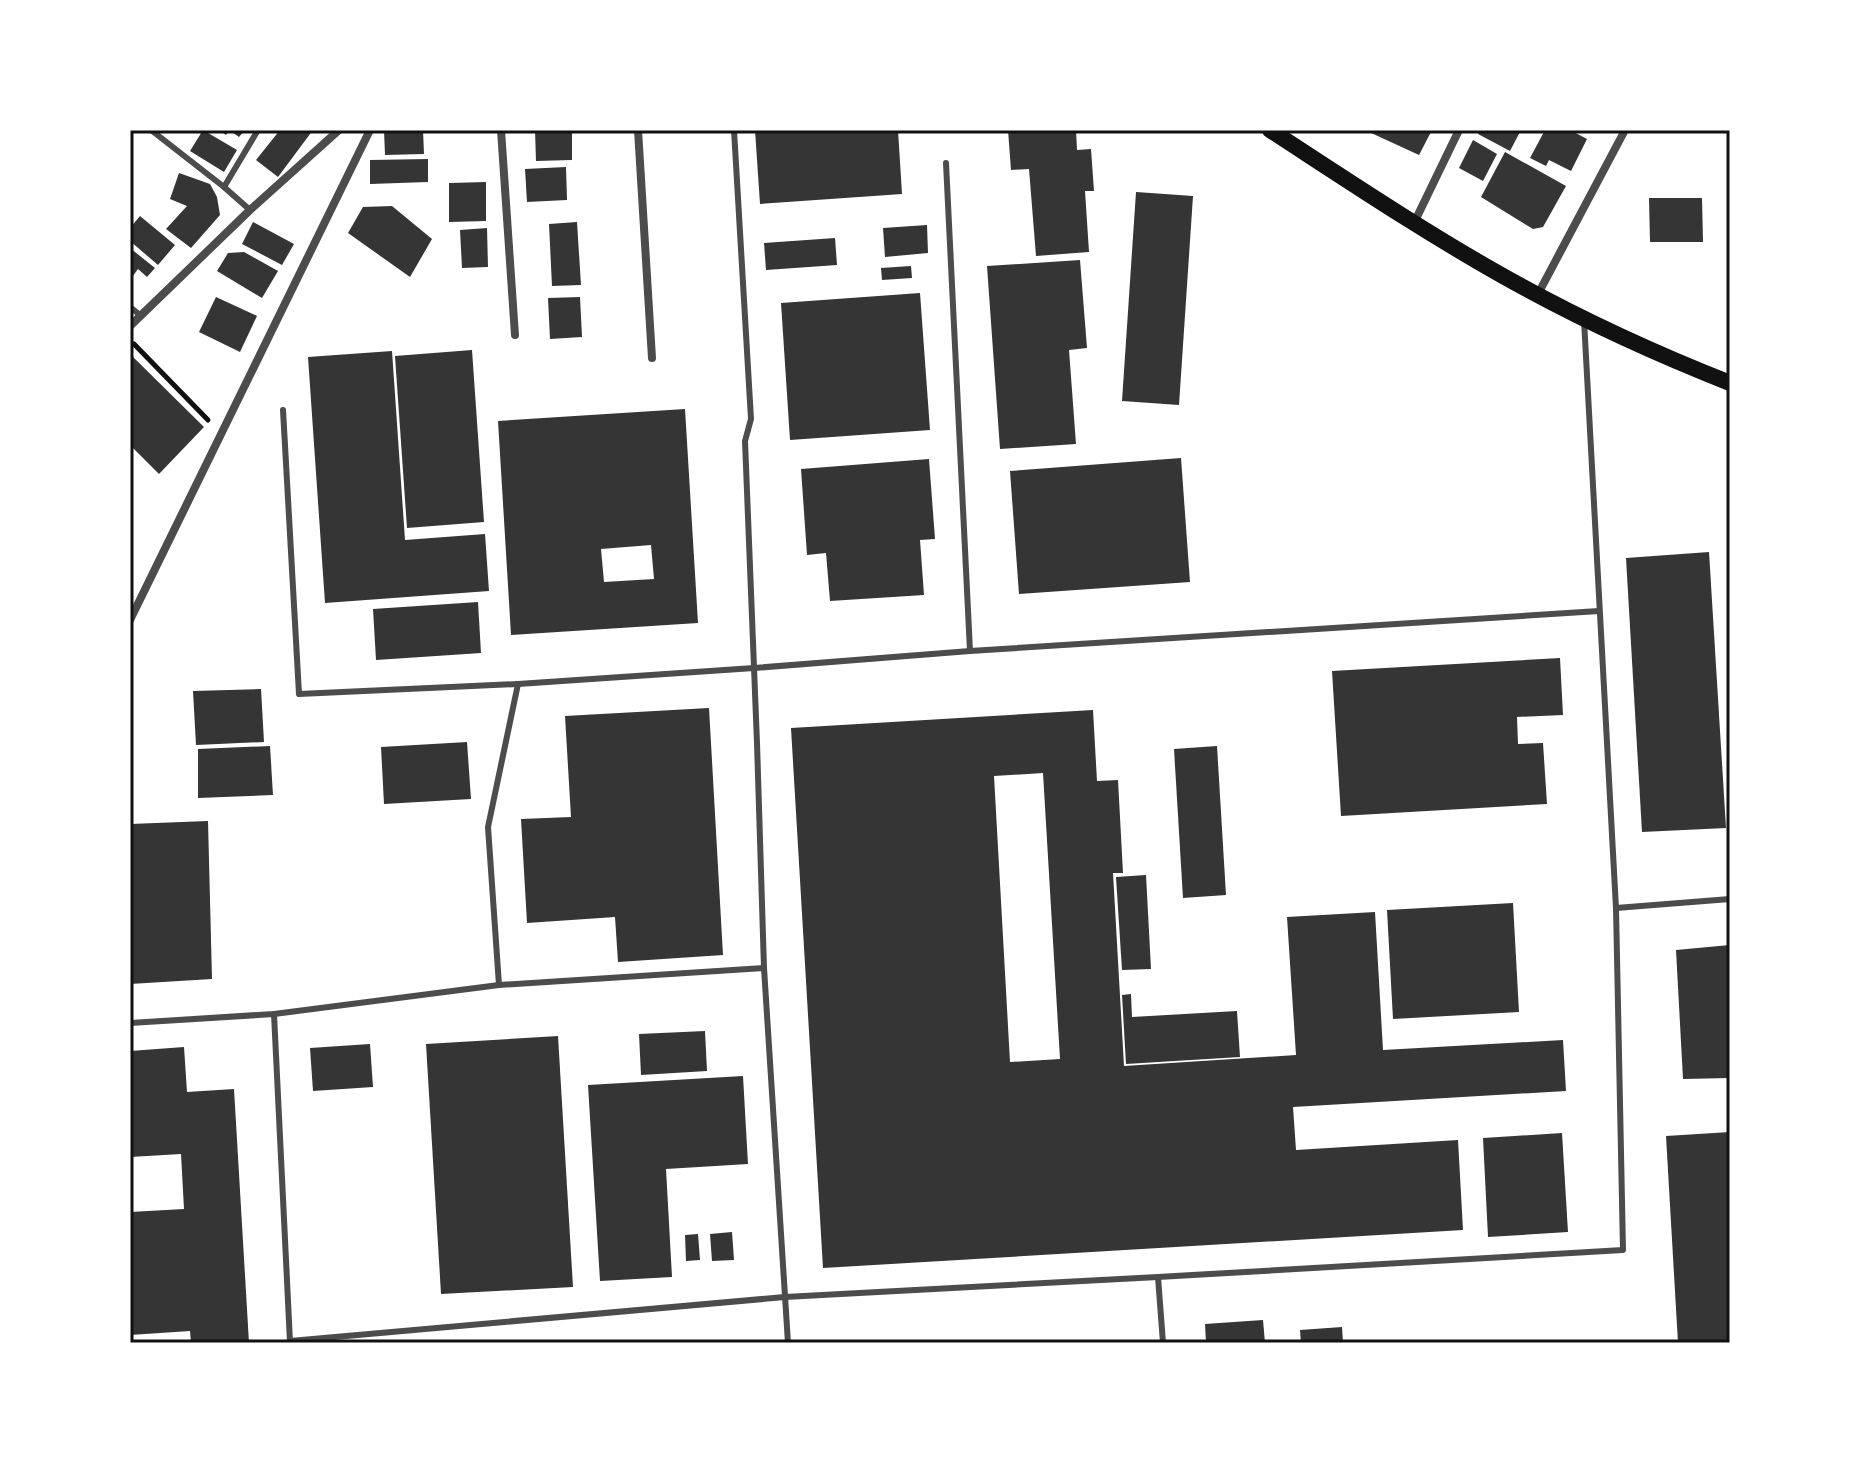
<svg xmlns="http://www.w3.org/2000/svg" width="1860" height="1473" font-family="'Crimson Pro',serif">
<rect width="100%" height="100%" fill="#fff"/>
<g fill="#353535" fill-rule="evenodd">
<polygon points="203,130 237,150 224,172 190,151"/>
<polygon points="219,130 245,130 239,137 229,130 226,135"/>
<polygon points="280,130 313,130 278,177 256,160"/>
<polygon points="384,130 423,130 424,154 385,155"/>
<polygon points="535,130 572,130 572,160 536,161"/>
<polygon points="755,130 898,130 902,194 760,204"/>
<polygon points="1008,130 1076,130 1077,150 1091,149 1094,191 1085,191 1089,252 1036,256 1029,169 1011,170"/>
<polygon points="1370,130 1432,130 1419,155 1369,132"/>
<polygon points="1480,130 1521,130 1510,151 1478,134"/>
<polygon points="1545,130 1570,130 1587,139 1571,171 1549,160 1546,166 1530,158"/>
<polygon points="1473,140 1497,154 1483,181 1459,168"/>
<polygon points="1505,152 1566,186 1543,227 1533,229 1481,197"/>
<polygon points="428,159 428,182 370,184 370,160"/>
<polygon points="566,167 567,200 527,202 525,169"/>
<polygon points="179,173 210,184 217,197 220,215 191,248 166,229 187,206 170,199"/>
<polygon points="486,182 486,221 449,222 449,183"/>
<polygon points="1136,192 1193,196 1179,405 1122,401"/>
<polygon points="1649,198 1702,198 1703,242 1650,242"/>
<polygon points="392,206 432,239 410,277 348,233 363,207"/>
<polygon points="140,216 175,245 158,265 130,241 130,228"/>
<polygon points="253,222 294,244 282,265 242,244"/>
<polygon points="577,222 581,285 552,286 549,224"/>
<polygon points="927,225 928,253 885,257 883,228"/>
<polygon points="487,228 488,267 462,268 460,230"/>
<polygon points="835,238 837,265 766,270 764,243"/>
<polygon points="130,248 155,268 147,277 138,269 130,280"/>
<polygon points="244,252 278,271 262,298 217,271 228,253"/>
<polygon points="1080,260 1087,348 1069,350 1076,444 1000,449 987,266"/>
<polygon points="911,266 912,278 882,280 881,268"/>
<polygon points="920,293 930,430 790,440 781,303"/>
<polygon points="216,297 257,316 240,352 199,332"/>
<polygon points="580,297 582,337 550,339 548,298"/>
<polygon points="472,350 484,522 407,528 395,356"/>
<polygon points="392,351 405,540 485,534 489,591 325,603 308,357"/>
<polygon points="130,354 204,427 159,474 130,445"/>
<path d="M 685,409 L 698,623 L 511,635 L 498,421 ZM 651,545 L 654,579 L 604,582 L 601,549 Z"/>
<polygon points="1181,458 1190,582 1019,594 1010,471"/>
<polygon points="929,459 935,539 920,540 924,595 830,601 826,553 807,555 801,469"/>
<polygon points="1709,552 1726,828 1642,832 1626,558"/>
<polygon points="478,602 481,653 376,660 373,609"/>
<polygon points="1560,658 1563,715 1517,717 1518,744 1543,743 1547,804 1341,816 1332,671"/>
<polygon points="261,689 264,742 196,745 193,691"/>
<polygon points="709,708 723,955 618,962 615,917 527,923 521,819 571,817 565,716"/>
<path d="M 1093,710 L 1097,781 L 1118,780 L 1123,873 L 1113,873 L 1124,1066 L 1296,1055 L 1287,917 L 1375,912 L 1383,1050 L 1563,1040 L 1566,1091 L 1293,1107 L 1296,1150 L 1458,1140 L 1463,1230 L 823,1268 L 791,728 ZM 1043,773 L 1060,1059 L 1010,1062 L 994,776 Z"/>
<polygon points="467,742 471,799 384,804 381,747"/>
<polygon points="270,746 273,795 198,798 198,749"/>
<polygon points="1217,746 1226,895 1183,898 1174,749"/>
<polygon points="208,821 212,979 130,984 130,824"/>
<polygon points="1146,875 1151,969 1122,970 1116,877"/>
<polygon points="1513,903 1519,1012 1393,1019 1387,910"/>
<polygon points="1730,945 1730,1078 1683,1079 1676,950"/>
<polygon points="1131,994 1132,1017 1237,1011 1240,1057 1126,1064 1122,995"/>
<polygon points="705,1031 707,1071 641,1075 639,1034"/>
<polygon points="558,1036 573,1287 441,1294 426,1044"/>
<polygon points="370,1044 373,1087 313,1091 310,1048"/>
<polygon points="184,1047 187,1092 234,1089 249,1343 191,1343 190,1331 130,1335 130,1212 184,1209 181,1154 130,1157 130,1051"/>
<polygon points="743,1076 748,1164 666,1169 672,1277 600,1281 588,1085"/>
<polygon points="1730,1132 1730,1343 1678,1343 1666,1136"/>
<polygon points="1562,1133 1568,1232 1488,1237 1483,1138"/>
<polygon points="732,1232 734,1260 712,1261 710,1234"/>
<polygon points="698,1234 700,1260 686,1261 685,1235"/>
<polygon points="1263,1320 1265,1343 1206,1343 1205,1324"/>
<polygon points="1342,1327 1343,1343 1301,1343 1300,1330"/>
</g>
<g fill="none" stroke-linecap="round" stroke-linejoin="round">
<polyline stroke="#111" stroke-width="5" points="134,344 208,420"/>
<g stroke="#4c4c4c" stroke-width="6">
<polyline points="151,130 224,187 250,210"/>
<polyline points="734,130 751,419 745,441 757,743 764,968 788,1343"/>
<polyline points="946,163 970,651"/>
<polyline points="224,187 258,130"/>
<polyline points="130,307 140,315"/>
<polyline points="283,410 299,694 518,684 754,668 970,651 1599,611"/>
<polyline points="1616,908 1730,899"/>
<polyline points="499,985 488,827 518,684"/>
<polyline points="274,1014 290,1342"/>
<polyline points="130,1023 274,1014 499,985 764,968"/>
<polyline points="1158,1277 1163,1343"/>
<polyline points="290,1341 785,1297 1158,1277 1623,1250 1616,908 1584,320"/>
</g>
<g stroke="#4c4c4c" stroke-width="8">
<polyline points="501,130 515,335"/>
<polyline points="638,130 652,358"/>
<polyline points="1414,223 1459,130"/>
<polyline points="1538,294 1625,130"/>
<polyline points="130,326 250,210 339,130"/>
<polyline points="130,620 370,130"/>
</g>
<path stroke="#111" stroke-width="16" d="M 1270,130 C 1347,180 1423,231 1503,276 C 1574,316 1654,353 1730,383"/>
</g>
<rect width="1860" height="1473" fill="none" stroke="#ffffff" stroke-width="264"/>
<rect x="132" y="132" width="1596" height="1209" fill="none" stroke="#111" stroke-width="3"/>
</svg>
